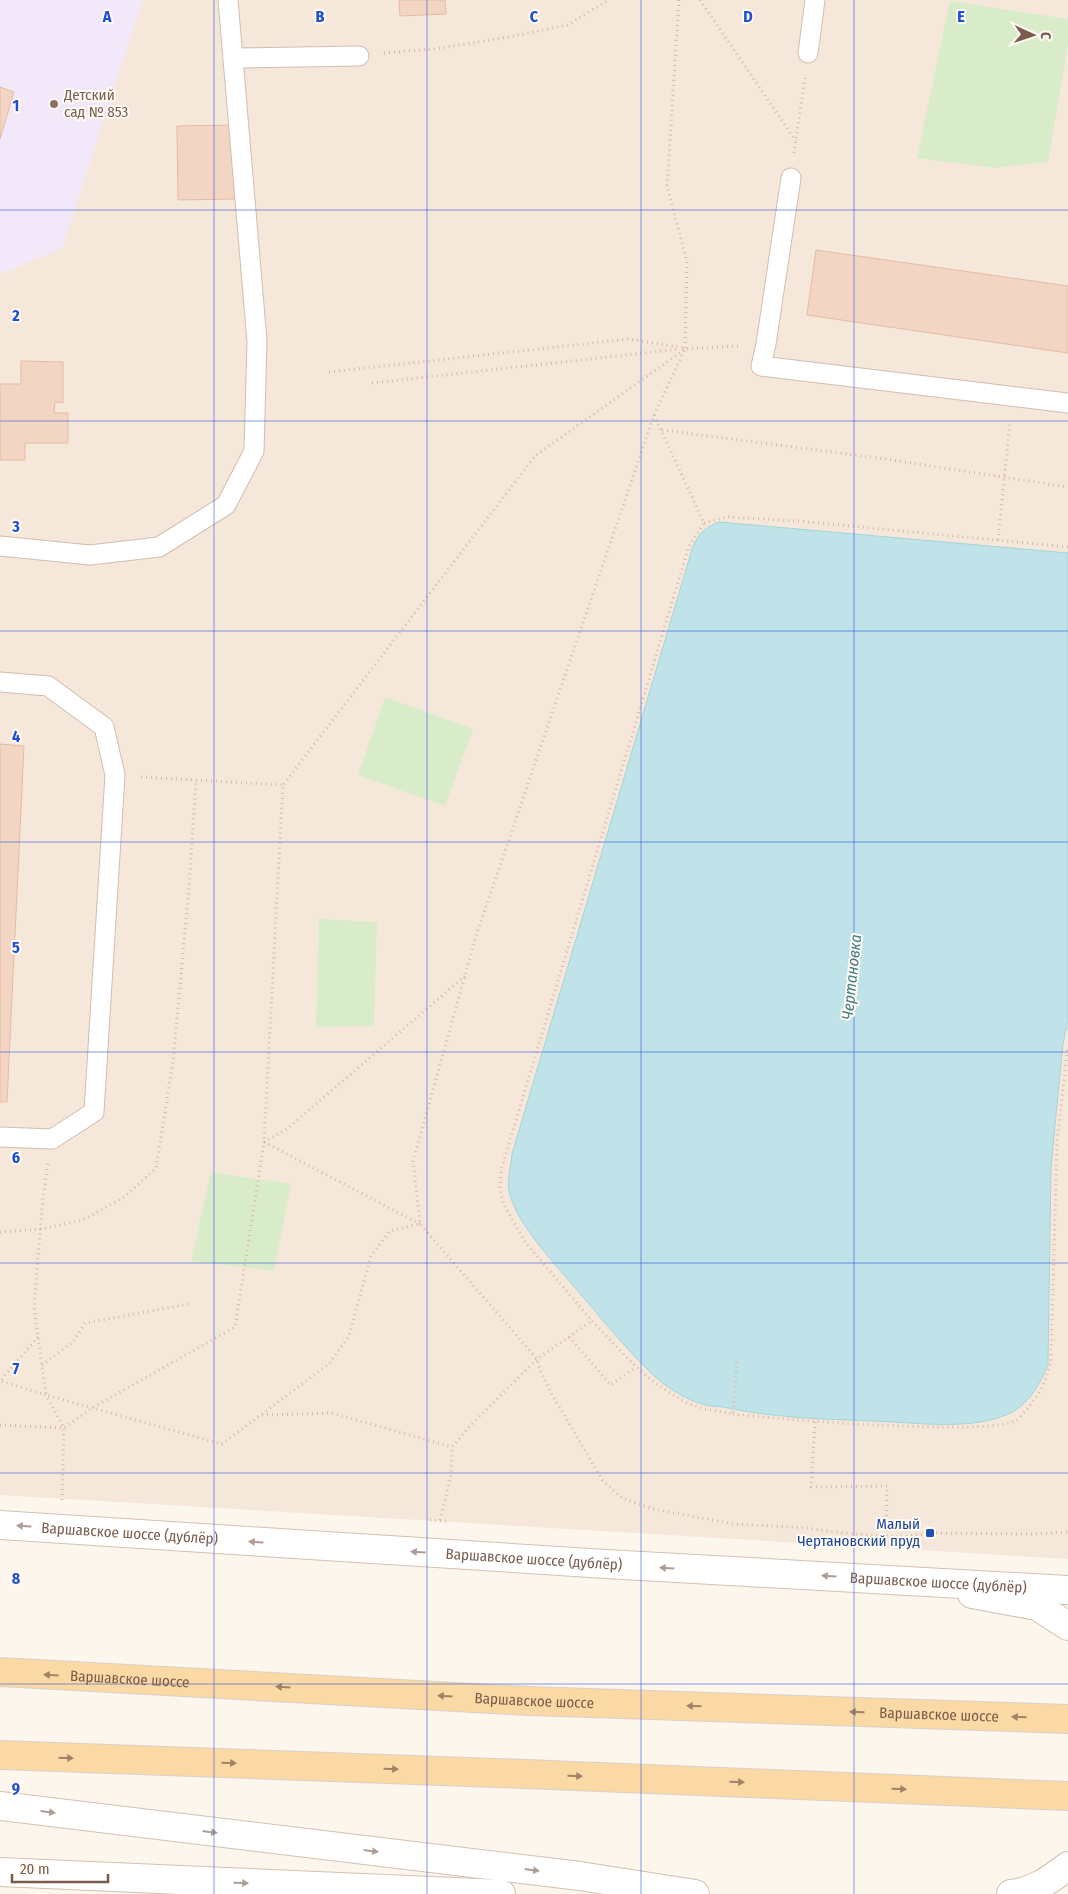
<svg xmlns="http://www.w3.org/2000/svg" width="1068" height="1894" font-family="'Fira Sans Condensed',sans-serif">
<rect width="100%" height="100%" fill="#fdf6ec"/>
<polygon fill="#f5e8da" points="0,0 1068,0 1068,1559 0,1495"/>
<polygon fill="#f3e8fa" points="0,0 143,0 62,248 0,274"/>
<g fill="#d8ecc9">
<polygon points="950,1 1068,19 1068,43 1048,162 994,168 917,158"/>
<polygon points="385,697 473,729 445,806 358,775"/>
<polygon points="319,919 377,922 374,1026 316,1027"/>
<polygon points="211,1172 291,1184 274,1271 191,1261"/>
</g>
<path fill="#bfe3e8" stroke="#a5d3da" d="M 719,522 L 1068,553 L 1068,1021 L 1063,1043 L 1051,1167 L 1048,1364 C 1040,1385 1028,1406 1006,1415 C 967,1431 913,1422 871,1421 C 823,1419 775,1418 728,1408 C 721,1406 713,1407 705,1405 C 687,1400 667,1388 653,1375 C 626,1349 602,1319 577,1290 C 556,1265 519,1227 510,1195 C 506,1183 511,1167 512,1154 L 693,546 C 699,533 706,527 719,522 Z"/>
<g fill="#f3d5c3" stroke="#e6bba3">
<polygon points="399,0 445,0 446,14 400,16"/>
<polygon points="0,87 14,92 0,139"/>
<polygon points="234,125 236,199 178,200 177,126"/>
<polygon points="816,250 1068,286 1068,353 807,315"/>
<polygon points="21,361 63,362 63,403 55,402 54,413 68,413 68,443 25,443 25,460 0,460 0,384 21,384"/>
<polygon points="0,744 24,746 7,1102 0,1102"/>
</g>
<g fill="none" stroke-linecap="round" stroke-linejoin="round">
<g stroke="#d1beb0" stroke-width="21">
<g id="service">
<polyline points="808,53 815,0"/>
<polyline points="233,58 359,56"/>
<polyline points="791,178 766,344 761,366 1068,403"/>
<polyline points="0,546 90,555 159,547 226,505 254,451 257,341 228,0"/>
<polyline points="0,682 48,686 104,727 115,775 94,1112 52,1139 0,1137"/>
</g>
</g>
<g stroke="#d1beb0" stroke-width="30">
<g id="tertiary">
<polyline points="972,1594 1037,1606 1068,1626"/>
<path d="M 1011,1894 C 1033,1892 1051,1879 1068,1866"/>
</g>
</g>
<g stroke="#d6c0b0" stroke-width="30">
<g id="secondary">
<path id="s1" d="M 0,1525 L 606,1564 L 1068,1590"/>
<polyline points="0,1806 580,1876 695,1894"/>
<polyline points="0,1872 501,1894"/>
</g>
</g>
<g stroke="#dad1cd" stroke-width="30">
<g id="primary">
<path id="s2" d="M 0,1672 L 529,1701 L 1068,1719"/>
<polyline points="0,1755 526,1774 1068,1796"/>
</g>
</g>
<g stroke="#d9b8a5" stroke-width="3" stroke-dasharray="1 4" stroke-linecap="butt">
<polyline points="679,0 667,186 687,262 685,349"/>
<polyline points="700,0 796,141"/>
<polyline points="384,53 434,49 509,37 567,25 609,0"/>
<polyline points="794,153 805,78"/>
<polyline points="738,346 685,349 654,415 477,933 413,1161 420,1224 537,1359 541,1373 554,1398 603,1481 622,1498 653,1509 734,1524 807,1528 842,1533 901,1537 930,1533 1029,1534 1068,1532"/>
<polyline points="329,372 628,339 685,348"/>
<polyline points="372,383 680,349"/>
<polyline points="654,415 704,523 689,546 501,1170 500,1188 504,1205 525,1242 592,1321 636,1367 658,1385 685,1402 705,1409 733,1414 737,1360"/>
<polyline points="662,430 878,458 1068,487"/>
<polyline points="704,523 728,517 798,521 1068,547"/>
<polyline points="998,540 1010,422"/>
<polyline points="141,777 283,785"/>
<polyline points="48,1164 43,1197 34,1307 46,1395 222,1444 329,1364 349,1336 371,1256 390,1231 419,1224"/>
<polyline points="420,1224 264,1142 283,785 535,456 685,349"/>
<polyline points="0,1232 41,1229 83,1220 124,1197 156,1168 173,1062 189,887 196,781"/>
<polyline points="38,1337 0,1381 46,1395 64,1428 62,1500"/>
<polyline points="569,1337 611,1385 636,1367"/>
<polyline points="42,1365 73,1342 85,1323 189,1304"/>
<path d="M 733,1414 C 802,1421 872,1426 941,1427 C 959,1427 1003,1428 1017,1420 C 1020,1418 1024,1412 1027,1409 C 1040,1393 1048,1379 1051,1358 L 1057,1142 L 1068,1046"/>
<polyline points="262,1415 332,1413 452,1447"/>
<polyline points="815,1422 811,1487 887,1486 886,1536"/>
<polyline points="0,1425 64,1428 92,1408 235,1327 264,1142 287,1129 465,976"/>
<polyline points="430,1520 446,1521"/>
<polyline points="440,1520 451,1475 452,1447 469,1427 537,1359 592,1321"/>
</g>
<use href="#service" stroke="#fff" stroke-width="19"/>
<use href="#tertiary" stroke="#fff" stroke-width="28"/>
<use href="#secondary" stroke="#fff" stroke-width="28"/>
<use href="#primary" stroke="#fbd9a5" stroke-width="28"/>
</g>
<defs><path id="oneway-solid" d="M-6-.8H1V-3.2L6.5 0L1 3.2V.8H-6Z" transform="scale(1.25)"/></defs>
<g fill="#af9d94">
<use href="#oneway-solid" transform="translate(24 1526) rotate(-176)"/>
<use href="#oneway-solid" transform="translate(256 1542) rotate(-176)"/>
<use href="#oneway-solid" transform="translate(418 1552) rotate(-176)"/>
<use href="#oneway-solid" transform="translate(667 1568) rotate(-177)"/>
<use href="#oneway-solid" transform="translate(829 1576) rotate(-177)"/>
<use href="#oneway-solid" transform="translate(48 1812) rotate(7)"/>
<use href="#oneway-solid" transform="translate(210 1832) rotate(7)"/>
<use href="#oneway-solid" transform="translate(371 1851) rotate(7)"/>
<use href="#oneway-solid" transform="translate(532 1870) rotate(7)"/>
<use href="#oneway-solid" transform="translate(241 1883) rotate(2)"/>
</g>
<g fill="#a18267">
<use href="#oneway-solid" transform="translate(51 1675) rotate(-177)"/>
<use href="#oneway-solid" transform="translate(283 1687) rotate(-177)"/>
<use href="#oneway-solid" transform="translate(445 1696) rotate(-177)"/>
<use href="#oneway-solid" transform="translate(694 1706) rotate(-178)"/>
<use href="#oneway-solid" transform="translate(857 1712) rotate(-178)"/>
<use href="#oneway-solid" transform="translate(1019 1717) rotate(-178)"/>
<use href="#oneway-solid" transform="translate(66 1758) rotate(2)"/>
<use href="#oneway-solid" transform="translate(229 1763) rotate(2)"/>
<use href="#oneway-solid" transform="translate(391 1769) rotate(2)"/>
<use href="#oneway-solid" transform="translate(575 1776) rotate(2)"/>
<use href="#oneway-solid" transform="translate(737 1782) rotate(2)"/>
<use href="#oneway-solid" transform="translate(899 1789) rotate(2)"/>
</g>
<path fill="none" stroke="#1d4ed8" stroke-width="1" stroke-opacity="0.55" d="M 214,0 L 214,1894M 427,0 L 427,1894M 641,0 L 641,1894M 854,0 L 854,1894M 0,210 L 1068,210M 0,421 L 1068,421M 0,631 L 1068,631M 0,842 L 1068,842M 0,1052 L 1068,1052M 0,1263 L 1068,1263M 0,1473 L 1068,1473M 0,1684 L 1068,1684"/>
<circle fill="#8d6e63" stroke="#fffaf3" stroke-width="2" cx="54" cy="104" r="5"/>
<rect fill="#1a4fb4" stroke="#fffaf3" stroke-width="2" x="925" y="1528" width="10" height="10" rx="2.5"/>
<g text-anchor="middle" stroke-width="4" stroke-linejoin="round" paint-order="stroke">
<g font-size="15" fill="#785e54" stroke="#fffaf3" text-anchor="start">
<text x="64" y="100">Детский<tspan x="64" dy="17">сад № 853</tspan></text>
</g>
<g font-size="15" fill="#164399" stroke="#fffaf3" text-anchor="end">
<text x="920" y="1529">Малый<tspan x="920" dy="17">Чертановский пруд</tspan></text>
</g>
<g font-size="15" fill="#7a5c4d" stroke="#fffaf3">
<text dy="5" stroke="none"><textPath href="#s1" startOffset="130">Варшавское шоссе (дублёр)</textPath></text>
<text dy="5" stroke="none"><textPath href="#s1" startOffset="535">Варшавское шоссе (дублёр)</textPath></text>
<text dy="5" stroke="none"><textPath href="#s1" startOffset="940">Варшавское шоссе (дублёр)</textPath></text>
<text dy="5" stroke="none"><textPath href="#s2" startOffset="130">Варшавское шоссе</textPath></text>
<text dy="5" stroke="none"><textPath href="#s2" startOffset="535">Варшавское шоссе</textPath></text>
<text dy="5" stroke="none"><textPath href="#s2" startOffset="940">Варшавское шоссе</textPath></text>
</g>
<g font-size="16" font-style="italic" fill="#437c86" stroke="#fffaf3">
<text transform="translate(851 977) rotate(-84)" y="6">Чертановка</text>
</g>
</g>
<g font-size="16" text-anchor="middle" font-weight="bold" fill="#1d4ed8" stroke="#fffaf3" stroke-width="4" stroke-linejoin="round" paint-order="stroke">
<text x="107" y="22">A</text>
<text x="320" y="22">B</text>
<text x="534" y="22">C</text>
<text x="748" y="22">D</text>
<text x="961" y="22">E</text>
<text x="16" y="111">1</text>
<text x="16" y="321">2</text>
<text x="16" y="532">3</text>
<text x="16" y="742">4</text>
<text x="16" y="953">5</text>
<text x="16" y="1163">6</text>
<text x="16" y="1374">7</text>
<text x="16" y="1584">8</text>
<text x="16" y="1794">9</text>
</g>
<g transform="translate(1033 35) rotate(93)" stroke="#fffaf3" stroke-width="4" paint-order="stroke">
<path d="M0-4L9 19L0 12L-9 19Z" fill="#7a5c4d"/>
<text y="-8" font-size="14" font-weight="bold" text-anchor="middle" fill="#7a5c4d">С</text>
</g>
<path d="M12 1874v8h96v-8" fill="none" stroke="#7a5c4d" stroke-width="2.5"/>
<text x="20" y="1874" font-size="15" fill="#7a5c4d" stroke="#fffaf3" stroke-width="4" paint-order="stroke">20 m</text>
</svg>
